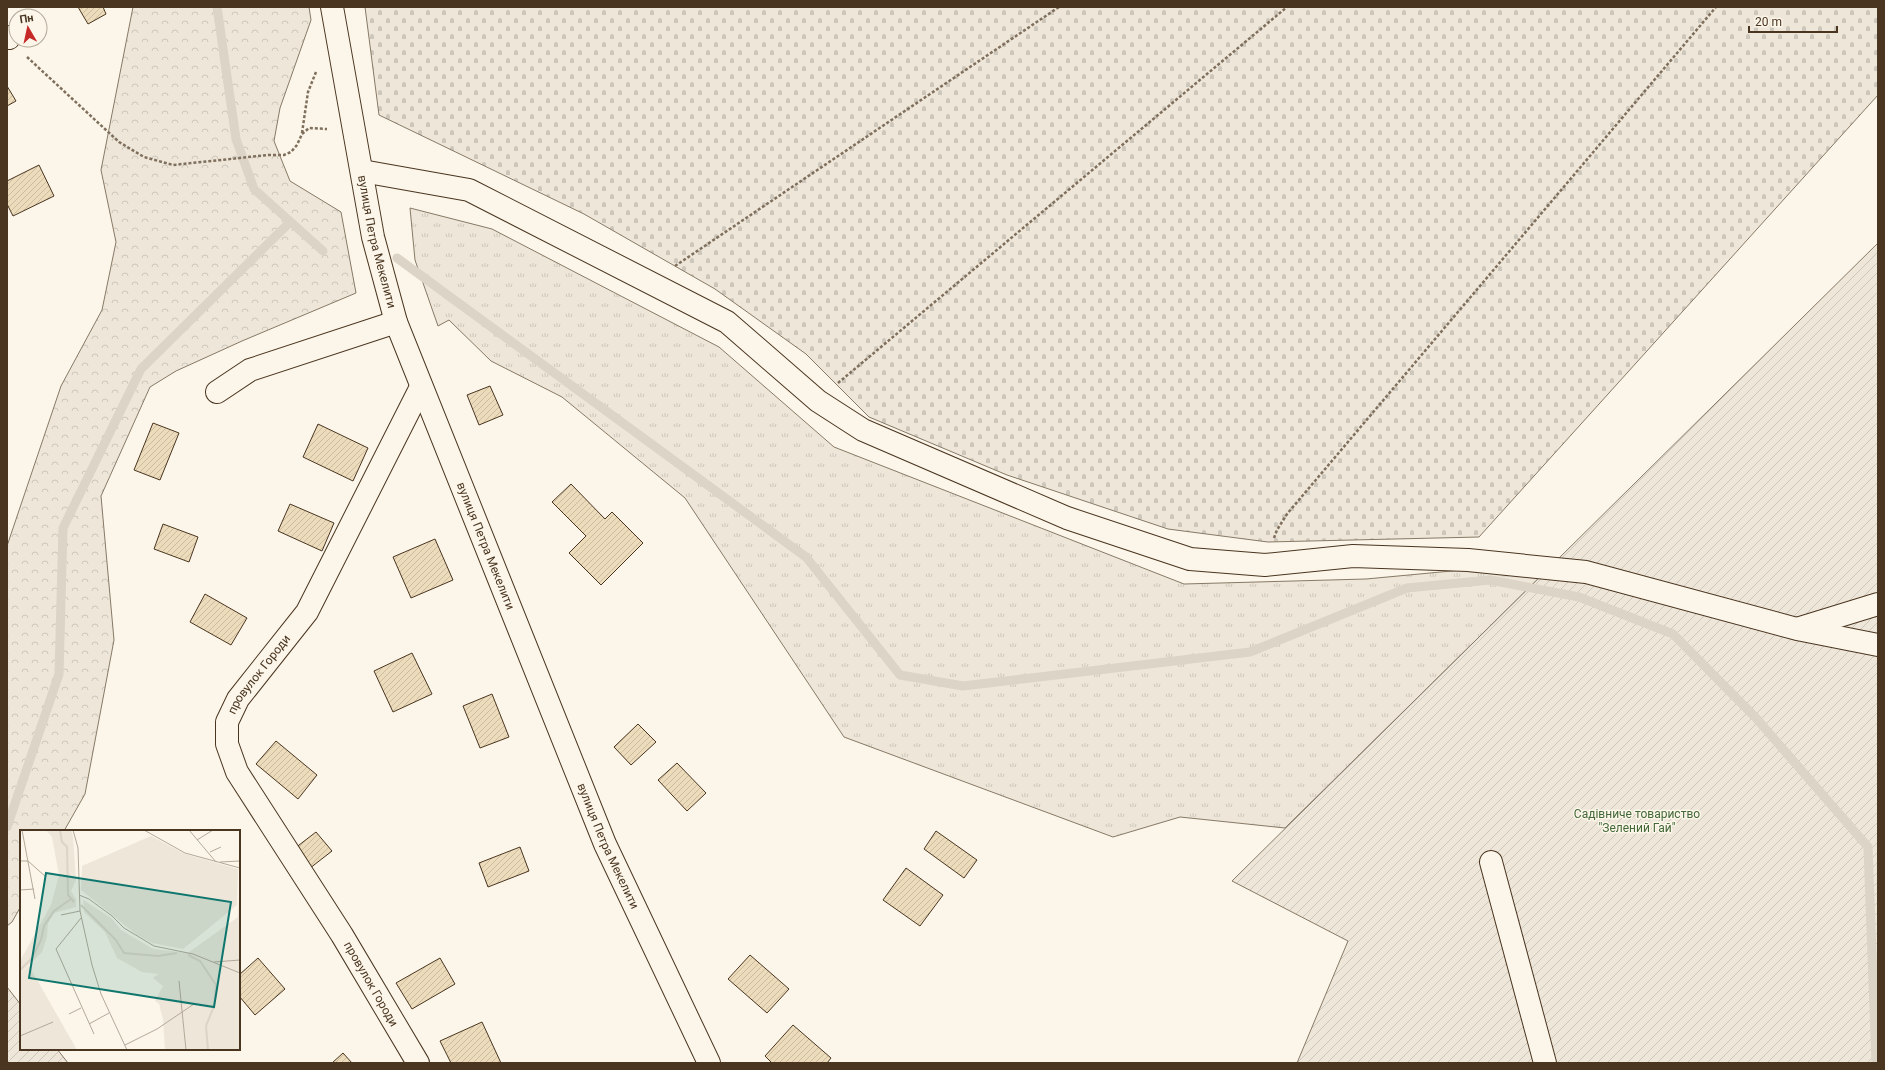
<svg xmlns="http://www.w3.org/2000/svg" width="1885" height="1070" font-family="Roboto,sans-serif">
<defs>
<pattern id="grass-tufts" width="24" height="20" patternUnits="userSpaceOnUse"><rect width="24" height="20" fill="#ede6d9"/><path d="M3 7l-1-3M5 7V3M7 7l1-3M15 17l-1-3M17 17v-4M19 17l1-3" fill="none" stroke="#cdc6ba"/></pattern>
<pattern id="forest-crowns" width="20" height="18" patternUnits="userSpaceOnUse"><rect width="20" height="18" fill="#ede6d9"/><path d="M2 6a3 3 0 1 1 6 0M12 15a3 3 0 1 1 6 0" fill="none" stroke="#cdc6ba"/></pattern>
<pattern id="cemetery-stones" width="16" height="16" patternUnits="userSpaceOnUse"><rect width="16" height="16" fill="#ede6d9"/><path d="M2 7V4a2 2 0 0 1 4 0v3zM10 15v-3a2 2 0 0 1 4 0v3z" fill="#cdc6ba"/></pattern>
<pattern id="garden-furrows" width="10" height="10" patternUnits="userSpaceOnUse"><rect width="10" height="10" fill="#ede6d9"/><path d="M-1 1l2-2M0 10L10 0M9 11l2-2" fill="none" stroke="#cdc6ba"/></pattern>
<pattern id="building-hatch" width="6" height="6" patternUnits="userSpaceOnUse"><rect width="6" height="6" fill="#ecdcbc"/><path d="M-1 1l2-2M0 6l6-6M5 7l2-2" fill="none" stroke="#ccbda1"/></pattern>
</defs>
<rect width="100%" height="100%" fill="#fbf6e9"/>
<polygon fill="url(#grass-tufts)" stroke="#887966" points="410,208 492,229 719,347 834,447 1184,584 1366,579 1462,570 1540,577 1285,828 1180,817 1113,837 844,737 685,498 562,397 491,361 449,320 438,326 415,260"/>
<polygon fill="url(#forest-crowns)" stroke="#887966" points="133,7 309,7 311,20 280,108 274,141 290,181 341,212 356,293 242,341 176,371 150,387 101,496 114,640 85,794 64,831 21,831 21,906 12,922 7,926 7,546 61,386 102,310 116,242 101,170"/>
<polygon fill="url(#cemetery-stones)" stroke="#887966" points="365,7 1878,7 1878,95 1479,537 1268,542 1168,529 1007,475 869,417 806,354 715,289 584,214 379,115"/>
<g fill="url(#garden-furrows)" stroke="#887966">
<polygon points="1878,243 1878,1063 1297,1063 1348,941 1232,881"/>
<polygon points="7,987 21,1005 21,1049 57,1049 68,1063 7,1063"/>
</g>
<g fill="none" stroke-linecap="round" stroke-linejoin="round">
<g stroke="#dcd4c6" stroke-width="9">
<polyline points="217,7 236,139 254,189 323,251"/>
<polyline points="397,258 806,557 900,675 963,686 1250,652 1407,588 1490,580 1579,597 1673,634 1756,718 1868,847 1876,1063"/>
<polyline points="7,827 59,674 63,528 141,369 290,222"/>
</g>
</g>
<g fill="url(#building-hatch)" stroke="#4a3520">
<polygon points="78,7 103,7 106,14 88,24"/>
<polygon points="7,86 16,101 7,106"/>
<polygon points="39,165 54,196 13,216 7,204 7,181"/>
<polygon points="490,386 503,415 479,425 467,395"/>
<polygon points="153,423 179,433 160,480 134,470"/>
<polygon points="318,424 368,448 353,481 303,457"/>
<polygon points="571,484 605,519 612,512 643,543 601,585 569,553 586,536 552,502"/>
<polygon points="290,504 334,523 322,551 278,531"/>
<polygon points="163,524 198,537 189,562 154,549"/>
<polygon points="435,539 453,580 411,598 393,557"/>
<polygon points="205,594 247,618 231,645 190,622"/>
<polygon points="412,653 432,694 393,712 374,671"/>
<polygon points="492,694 509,737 480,748 463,706"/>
<polygon points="638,724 656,742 631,765 614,747"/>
<polygon points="276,741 317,775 298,799 256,764"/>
<polygon points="677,763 706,793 687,811 658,780"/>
<polygon points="936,831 977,860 964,878 924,849"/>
<polygon points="316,832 332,851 305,872 290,852"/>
<polygon points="520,847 529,871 488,887 479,863"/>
<polygon points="906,868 943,895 920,926 883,900"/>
<polygon points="750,955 789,989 767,1013 728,979"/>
<polygon points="258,958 285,989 255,1015 239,996 239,975"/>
<polygon points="440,958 455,984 412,1009 396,983"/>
<polygon points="482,1022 501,1063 451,1063 440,1041"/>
<polygon points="793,1025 831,1058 827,1063 772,1063 765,1056"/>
<polygon points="343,1053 352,1063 332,1063"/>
</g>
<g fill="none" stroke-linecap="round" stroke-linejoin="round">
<g stroke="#4a3520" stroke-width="24">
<g id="minor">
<path id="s1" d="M 332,7 L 373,237 L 396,322 L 605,844 L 709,1063"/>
<polyline points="7,37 9,38"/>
<polyline points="362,171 469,190 727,322 818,401 863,430 1067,518 1190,559 1265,565 1353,556 1468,560 1586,572 1797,629 1878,645"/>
<polyline points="217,392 250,370 396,322"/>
<polyline points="1800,628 1878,604"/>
<polyline points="1491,862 1545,1063"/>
<path id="s2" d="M 418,1063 L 342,935 L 237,772 L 227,744 L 227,722 L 238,699 L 307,612 L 421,387"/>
</g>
</g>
<g stroke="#7f6f5c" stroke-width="2.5" stroke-dasharray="3 2" stroke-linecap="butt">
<polyline points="27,57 119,142 144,157 173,165 268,155 284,155 291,152 297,145 302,134 309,128 327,129"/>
<polyline points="302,133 308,92 316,72"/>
<polyline points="675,266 1059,7"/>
<polyline points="838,383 1287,7"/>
<polyline points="1274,538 1277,530 1287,514 1716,7"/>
</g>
<use href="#minor" stroke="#fbf6e9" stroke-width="22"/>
</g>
<g text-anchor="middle" stroke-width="3" stroke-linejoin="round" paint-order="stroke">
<g font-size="12" fill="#4a3520" stroke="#fbf6e9">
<text dy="4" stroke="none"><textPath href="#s1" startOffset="239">вулиця Петра Мекелити</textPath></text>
<text dy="4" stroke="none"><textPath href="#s1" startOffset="563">вулиця Петра Мекелити</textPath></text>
<text dy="4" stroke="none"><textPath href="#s2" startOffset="452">провулок Городи</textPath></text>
<text dy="4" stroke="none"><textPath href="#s1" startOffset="887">вулиця Петра Мекелити</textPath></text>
<text transform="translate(371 984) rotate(60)" y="4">провулок Городи</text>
</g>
<g font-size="12" fill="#436837" stroke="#fbf6e9">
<text x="1637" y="818">Садівниче товариство<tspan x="1637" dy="14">"Зелений Гай"</tspan></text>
</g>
</g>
<g transform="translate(20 830)">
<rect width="220" height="220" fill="#fbf6e9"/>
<path d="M 63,70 L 91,88 L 101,100 L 133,119 L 168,123 L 139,144 L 122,142 L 97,128 L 85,102 L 64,82 Z" fill="#ede6d9"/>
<path d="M 26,0 L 51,0 L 53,6 L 56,50 L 51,61 L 56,69 L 56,77 L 34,83 L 28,93 L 27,107 L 22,122 L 0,144 L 0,131 L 31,75 L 39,45 L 32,7 Z" fill="#ede6d9"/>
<path d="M 131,6 L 165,24 L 218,39 L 217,75 L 163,119 L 132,113 L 117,105 L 61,60 L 62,36 Z" fill="#ede6d9"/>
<path d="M 220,40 L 220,220 L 145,220 L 143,189 L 139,174 L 135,171 L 143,156 L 133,148 L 218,87 ZM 9,136 L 57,220 L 0,220 L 0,144 Z" fill="#ede6d9"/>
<path fill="none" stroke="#dcd4c6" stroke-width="2" d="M 40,0 L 42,12 L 47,17 L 48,65 L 54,72M 61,75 L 96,110 L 104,123 L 138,126 L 157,123M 168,125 L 180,131 L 196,155 L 194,176 L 186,196 L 188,220M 0,140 L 12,128 L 21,110 L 24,96 L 34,81 L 51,69"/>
<path fill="none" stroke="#b4a999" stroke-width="1" d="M 2,0 L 15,69M 53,0 L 58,18 L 60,81 L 72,135 L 81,164 L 107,220M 124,0 L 165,23 L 220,38M 169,0 L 196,32M 177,10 L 193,0M 190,22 L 201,17M 0,31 L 8,31 L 26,47M 200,32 L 220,31M 0,60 L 14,59M 59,65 L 69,69 L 92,86 L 104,98 L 134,116 L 173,124 L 220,143M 41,85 L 60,81M 61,88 L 36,119 L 74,204M 194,132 L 220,130M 159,151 L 166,220M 49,184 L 61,178M 69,194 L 89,183M 0,206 L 33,192M 105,215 L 137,199 L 174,174"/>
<path fill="#0f766e" fill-opacity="0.15" stroke="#0f766e" stroke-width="2" d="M 26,43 L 211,72 L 194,177 L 9,148 Z"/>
<rect width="220" height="220" fill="none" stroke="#4a3520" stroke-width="2"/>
</g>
<rect width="1885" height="1070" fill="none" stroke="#4a3520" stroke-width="16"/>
<g transform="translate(28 28) rotate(351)"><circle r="19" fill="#fbf6e9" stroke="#b4a999"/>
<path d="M0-3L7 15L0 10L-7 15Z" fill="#c62828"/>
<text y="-6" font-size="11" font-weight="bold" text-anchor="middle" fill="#4a3520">Пн</text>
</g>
<path d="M1749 26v6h88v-6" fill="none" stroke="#4a3520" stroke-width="2"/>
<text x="1755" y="26" font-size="12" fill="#4a3520" stroke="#fbf6e9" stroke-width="3" paint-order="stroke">20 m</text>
</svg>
